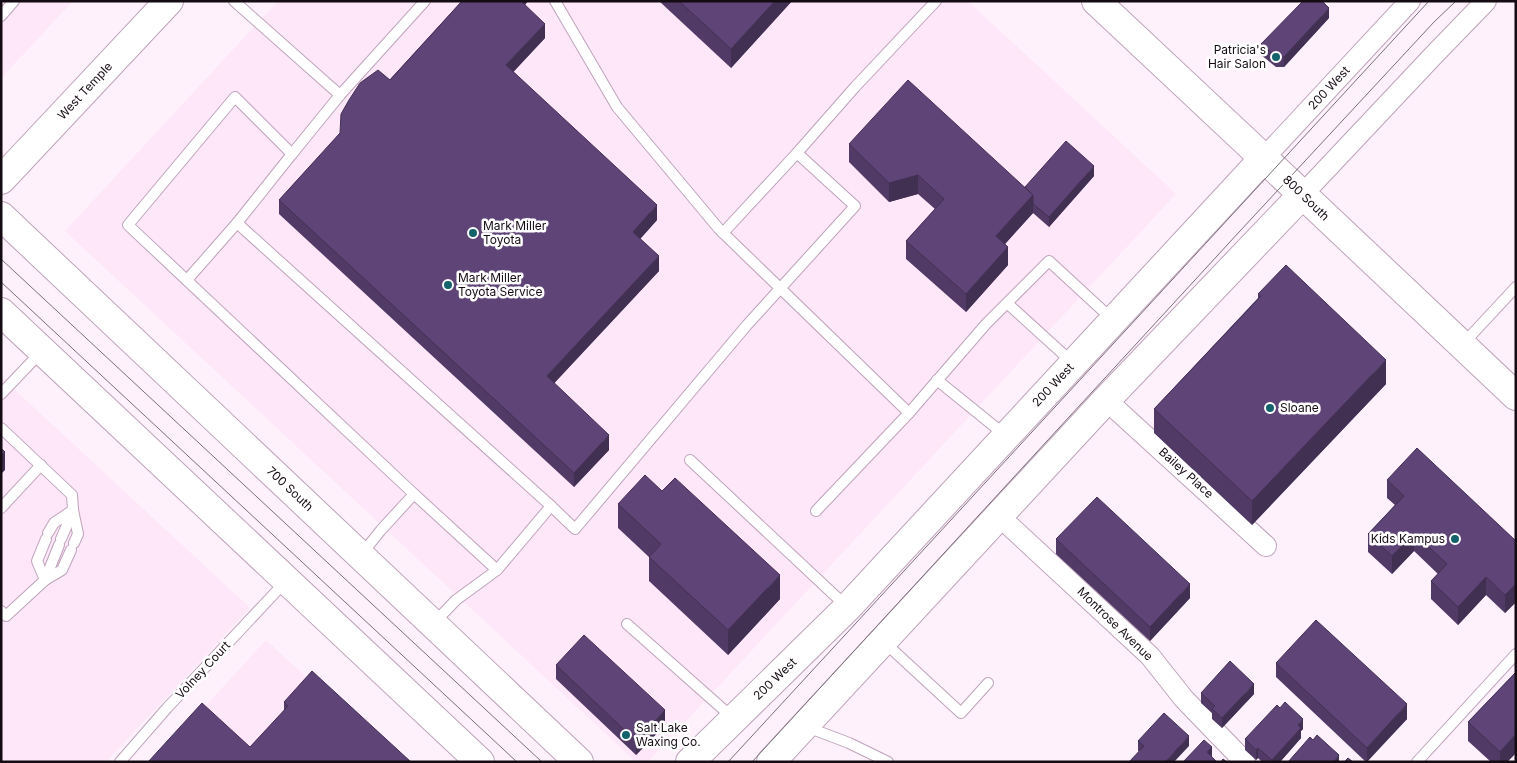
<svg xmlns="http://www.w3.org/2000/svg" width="1517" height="763" font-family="Inter,sans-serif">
<rect width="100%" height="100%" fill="#fef1fb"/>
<g fill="#fde7f9">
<polygon points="1,1 73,1 1,78"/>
<polygon points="278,1 968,1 1176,194 648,762 636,762 65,231"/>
<polygon points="1,377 250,608 106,762 1,762"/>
<polygon points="266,640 398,762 154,762"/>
</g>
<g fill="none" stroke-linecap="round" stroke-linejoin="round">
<g stroke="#bfa2ba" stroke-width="12">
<g id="lane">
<polyline points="234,1 340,95"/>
<polyline points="555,1 617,107 719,229 909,413 986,324 1049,261 1113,320"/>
<polyline points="1,16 14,1"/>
<polyline points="292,154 237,223 551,506"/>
<polyline points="723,233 797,153 855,87 936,1"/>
<polyline points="187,280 237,223"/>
<polyline points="1007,303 1073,363"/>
<polyline points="1462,345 1516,287"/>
<polyline points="937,380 1005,435"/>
<polyline points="1,394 42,351"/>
<polyline points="1,428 72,495 73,510 78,534 74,543"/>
<polyline points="690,460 846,606"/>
<polyline points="414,494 497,570"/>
<polyline points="1,508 41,465"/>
<polyline points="816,511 909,413"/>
<polyline points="48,533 54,523 73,510"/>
<polyline points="61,539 73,511"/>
<polyline points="361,555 381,530 414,494 128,225 235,97 292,154 340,95 425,1"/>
<polyline points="45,580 37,561 46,539"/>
<polyline points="45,580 59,545"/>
<polyline points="1,611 6,616 45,580 62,570 71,550"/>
<polyline points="433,624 456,600 497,570 551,506 575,529 747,325 855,206 797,153"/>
<polyline points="627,624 733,718"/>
<polyline points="883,641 961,713 988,683"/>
<polyline points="807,727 849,743 888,762"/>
<polyline points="120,762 167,708 287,580"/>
<polyline points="1417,762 1516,654"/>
</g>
</g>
<g stroke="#bfa2ba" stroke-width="22">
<g id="street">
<polyline points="1264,158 1410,1"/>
<polyline points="1302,195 1431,58 1486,1"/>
<polyline points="1106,400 1266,546"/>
<polyline points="999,516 1150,656 1184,699 1245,762"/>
</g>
</g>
<g stroke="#bfa2ba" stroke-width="30">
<g id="secondary">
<path d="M 1096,1 C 1237,132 1376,264 1516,396"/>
<polyline points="1,180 169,1"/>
<polyline points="1,216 579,762"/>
<polyline points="1,312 480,762"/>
<polyline points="690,762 848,607 1264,158"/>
<polyline points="771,762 1106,400 1302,195"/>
</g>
</g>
<use href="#lane" stroke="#fff" stroke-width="10"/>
<use href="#street" stroke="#fff" stroke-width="20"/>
<use href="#secondary" stroke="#fff" stroke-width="28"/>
<g stroke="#7b7079" stroke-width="1">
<polyline points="1,259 542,762"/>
<polyline points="1,282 517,762"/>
<polyline points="728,762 1429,1"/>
<polyline points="752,762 1240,231 1434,22 1456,1"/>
</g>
</g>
<g fill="#523a66">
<polygon points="462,1 528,1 525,5 545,38 513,72 657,220 640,239 659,271 554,383 609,450 574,487 279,214 279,200"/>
<polygon points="659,1 792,1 731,68"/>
<polygon points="1329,18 1284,67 1276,67 1261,55 1261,44"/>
<polygon points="849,144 1025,187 1094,176 1049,227 1033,213 1005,244 1008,265 966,312 906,259 906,241 935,209 918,194 889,202 849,162"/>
<polygon points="1258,294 1386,384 1252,525 1154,433 1154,409 1258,298"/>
<polygon points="1387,480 1516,541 1516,602 1505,613 1486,595 1458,625 1431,599 1431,581 1438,574 1414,551 1392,574 1368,552 1368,534 1395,505 1387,498"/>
<polygon points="662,491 780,599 728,655 649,581 649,557 618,528 618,504"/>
<polygon points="1056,539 1190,598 1150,641 1056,554"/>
<polygon points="1276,663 1407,719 1366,762 1276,677"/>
<polygon points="556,665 665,725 636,755 556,679"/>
<polygon points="1516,672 1516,753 1507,762 1491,762 1468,741 1468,722"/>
<polygon points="1201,693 1254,694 1222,728 1212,719 1212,713 1201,703"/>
<polygon points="284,702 411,762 250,747 284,711"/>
<polygon points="1280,708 1303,729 1301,731 1301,738 1280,762 1262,762 1258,758 1256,760 1245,750 1245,739"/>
<polygon points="1138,741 1189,746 1138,751"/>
</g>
<g fill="#423053">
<polygon points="518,1 528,1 518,13"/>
<polygon points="775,1 792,1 731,68 731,49"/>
<polygon points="1329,8 1329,18 1284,67 1284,57"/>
<polygon points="545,24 545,38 506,80 506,65"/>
<polygon points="1094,166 1094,176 1049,227 1049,217"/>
<polygon points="918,175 918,194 889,202 889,183"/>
<polygon points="1033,195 1033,213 996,254 996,236"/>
<polygon points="657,205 657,220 633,247 633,232"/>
<polygon points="1008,247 1008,265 966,312 966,294"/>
<polygon points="659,256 659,271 547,391 547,376"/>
<polygon points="1386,360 1386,384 1252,525 1252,501"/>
<polygon points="609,435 609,450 574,487 574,473"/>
<polygon points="5,452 5,470 1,474 1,456"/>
<polygon points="1414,533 1414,551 1392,574 1392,556"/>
<polygon points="780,575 780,599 728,655 728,630"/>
<polygon points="1486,577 1486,595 1458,625 1458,607"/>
<polygon points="1190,584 1190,598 1150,641 1150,627"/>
<polygon points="1516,584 1516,602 1505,613 1505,595"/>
<polygon points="1254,684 1254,694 1222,728 1222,718"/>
<polygon points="1407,704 1407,719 1367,762 1367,748"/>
<polygon points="665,710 665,725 636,755 636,741"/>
<polygon points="1303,719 1303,729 1301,731 1301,738 1280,762 1272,762 1272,760 1298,725"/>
<polygon points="1516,734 1516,753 1507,762 1500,762 1500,752"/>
<polygon points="1189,736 1189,746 1174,762 1165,762"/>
<polygon points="1212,747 1212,758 1207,752"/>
<polygon points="1258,748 1258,758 1256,760 1256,750"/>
<polygon points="1339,755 1339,762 1333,762"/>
</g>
<g fill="#5f4477" stroke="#423053">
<polygon points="462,1 521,1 545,24 506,65 657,205 633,232 659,256 547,376 609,435 574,473 279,200 340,133 341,114 349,100 360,83 378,70 390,80"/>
<polygon points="679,1 775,1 731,49"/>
<polygon points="1303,1 1322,1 1329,8 1284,57 1276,57 1261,44"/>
<polygon points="908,80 1033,195 996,236 1008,247 966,294 906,241 944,199 918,175 889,183 849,144"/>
<polygon points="1066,141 1094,166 1049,217 1033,204 1033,195 1025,187"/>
<polygon points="1286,265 1386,360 1252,501 1154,409 1261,296 1258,294"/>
<polygon points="1,448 5,452 1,456"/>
<polygon points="1417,448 1516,541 1516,584 1505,595 1486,577 1458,607 1431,581 1447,564 1414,533 1392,556 1368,534 1404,496 1387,480"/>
<polygon points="645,475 662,491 675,478 780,575 728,630 649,557 661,544 618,504"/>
<polygon points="1097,497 1190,584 1150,627 1056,539"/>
<polygon points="1316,620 1407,704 1367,748 1276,663"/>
<polygon points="584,635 665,710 636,741 556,665"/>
<polygon points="1230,661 1254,684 1222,718 1212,709 1215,706 1201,693"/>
<polygon points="312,671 411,762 148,762 202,703 250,747 288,706 284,702"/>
<polygon points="1516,672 1516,734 1500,752 1468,722"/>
<polygon points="1285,702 1303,719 1298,725 1301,728 1272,760 1258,748 1256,750 1245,739 1277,705 1280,708"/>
<polygon points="1164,713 1189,736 1165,762 1129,762 1144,746 1138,741"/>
<polygon points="1317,735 1339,755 1333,762 1288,762 1310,737 1313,740"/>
<polygon points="1204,740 1212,747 1207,752 1217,762 1183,762"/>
<polygon points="1348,758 1353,762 1344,762"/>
<polygon points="1223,759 1227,762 1221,762"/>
</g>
<g fill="#14626c" stroke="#fff" stroke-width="2">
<circle cx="1276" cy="57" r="5"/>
<circle cx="473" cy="233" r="5"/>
<circle cx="448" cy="285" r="5"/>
<circle cx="1270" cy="408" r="5"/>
<circle cx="1455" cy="539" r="5"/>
<circle cx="626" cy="735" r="5"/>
</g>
<g text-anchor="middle" stroke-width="5" stroke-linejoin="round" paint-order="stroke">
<g font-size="12" fill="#150b13" stroke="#fff" text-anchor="start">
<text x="1266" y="54" text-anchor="end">Patricia's<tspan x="1266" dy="14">Hair Salon</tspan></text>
<text x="483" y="230">Mark Miller<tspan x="483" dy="14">Toyota</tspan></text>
<text x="458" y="282">Mark Miller<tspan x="458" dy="14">Toyota Service</tspan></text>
<text x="1280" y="412">Sloane</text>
<text x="1445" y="543" text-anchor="end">Kids Kampus</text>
<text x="636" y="732">Salt Lake<tspan x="636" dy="14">Waxing Co.</tspan></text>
</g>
<g font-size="12" fill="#150b13" stroke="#fff">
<text transform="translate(1329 88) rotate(-47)" y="4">200 West</text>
<text transform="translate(85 91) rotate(-47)" y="4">West Temple</text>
<text transform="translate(1306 198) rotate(44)" y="4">800 South</text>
<text transform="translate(1053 385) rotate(-47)" y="4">200 West</text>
<text transform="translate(1186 473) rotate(42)" y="4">Bailey Place</text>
<text transform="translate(290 489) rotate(43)" y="4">700 South</text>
<text transform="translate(1115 624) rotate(44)" y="4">Montrose Avenue</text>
<text transform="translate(203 670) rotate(-47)" y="4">Volney Court</text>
<text transform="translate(775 679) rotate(-44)" y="4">200 West</text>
</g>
</g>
<rect width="1517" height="763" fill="none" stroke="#150b13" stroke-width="5"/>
</svg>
